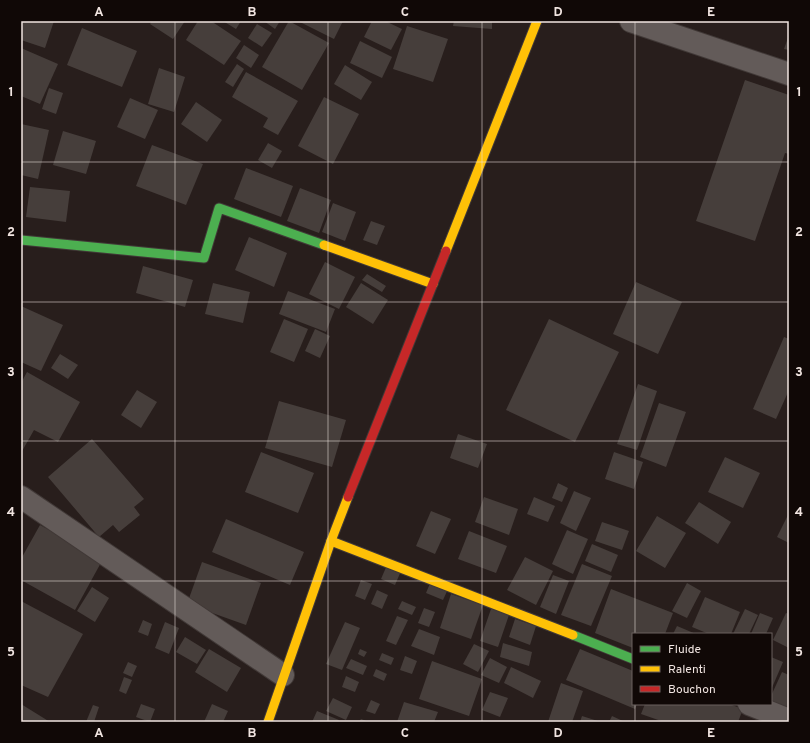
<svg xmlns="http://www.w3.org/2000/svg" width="810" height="743" font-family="Overpass,sans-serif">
<rect width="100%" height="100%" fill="#281e1c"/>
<g fill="#463e3b">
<polygon points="23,21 54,21 45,48 21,40"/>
<polygon points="152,21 185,21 173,39 150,24"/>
<polygon points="198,21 211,21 241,41 224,65 186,40"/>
<polygon points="223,21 241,21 236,29"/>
<polygon points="264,21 280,21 275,29"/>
<polygon points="289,21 329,43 302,90 262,67"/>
<polygon points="298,21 343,21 334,39"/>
<polygon points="372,21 385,21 402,29 391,50 364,37"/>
<polygon points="454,21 492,21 492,29 453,26"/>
<polygon points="257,24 272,33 262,47 248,38"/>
<polygon points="407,26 448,39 433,82 393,69"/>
<polygon points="82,28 137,51 122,87 67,65"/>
<polygon points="789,35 789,50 784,49"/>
<polygon points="360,41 392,57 382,78 350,63"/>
<polygon points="244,45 259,55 251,68 236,58"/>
<polygon points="21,48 58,64 40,104 21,96"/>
<polygon points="237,64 244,69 233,87 225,82"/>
<polygon points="345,65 372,82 361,100 334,84"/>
<polygon points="159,68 185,77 174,112 148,104"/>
<polygon points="246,72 298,101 278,135 263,127 268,118 232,97"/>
<polygon points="745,80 789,95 789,154 785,153 755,241 696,221"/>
<polygon points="49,88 63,93 56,114 42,109"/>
<polygon points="324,97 359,114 333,164 298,146"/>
<polygon points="130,98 158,110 145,139 117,127"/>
<polygon points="196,102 222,120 207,142 181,124"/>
<polygon points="21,124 49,130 38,179 21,175"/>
<polygon points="63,131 96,141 86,174 53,165"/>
<polygon points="268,143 282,151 272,168 258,160"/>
<polygon points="152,145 203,164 186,205 136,186"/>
<polygon points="246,168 293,186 281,217 234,199"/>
<polygon points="30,187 70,191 66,222 26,217"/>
<polygon points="300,188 331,200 319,233 287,221"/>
<polygon points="333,203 356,212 345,241 322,232"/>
<polygon points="371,221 385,226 377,245 363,240"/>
<polygon points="249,237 287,253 274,287 235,270"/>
<polygon points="325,262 355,277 339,309 309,294"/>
<polygon points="143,266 193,280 185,307 136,293"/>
<polygon points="367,274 386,286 382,292 362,280"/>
<polygon points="636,282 682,302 658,354 613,334"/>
<polygon points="213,283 250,292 243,323 205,314"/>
<polygon points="361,283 388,300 373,324 346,307"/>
<polygon points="288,291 335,309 326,332 279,314"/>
<polygon points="21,306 63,325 41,371 21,362"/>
<polygon points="284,319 308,329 294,362 270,352"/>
<polygon points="549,319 619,352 575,442 506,410"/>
<polygon points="315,329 330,336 320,358 305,351"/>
<polygon points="784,337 789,339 789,390 776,419 753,409"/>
<polygon points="60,354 78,365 68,379 51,368"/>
<polygon points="27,372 80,402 58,442 34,430 21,453 21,383"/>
<polygon points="638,384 657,391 637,450 617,444"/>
<polygon points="137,390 157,402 141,428 121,415"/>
<polygon points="279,401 346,420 332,467 265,448"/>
<polygon points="659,403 686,412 666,467 640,457"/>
<polygon points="458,434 487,444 478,468 450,458"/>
<polygon points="92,439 144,499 134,507 140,515 119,532 113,525 99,537 48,477"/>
<polygon points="261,452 314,473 298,513 245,492"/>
<polygon points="614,452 643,462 634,489 605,479"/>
<polygon points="725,457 760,473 743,508 708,492"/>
<polygon points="558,483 568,488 562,502 552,498"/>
<polygon points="574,491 591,498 576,531 560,523"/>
<polygon points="484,497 518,509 509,535 475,522"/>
<polygon points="534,497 555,506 548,522 527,514"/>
<polygon points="699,502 731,522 718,544 685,523"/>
<polygon points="431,511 451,519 435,554 416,546"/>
<polygon points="789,513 789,543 777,537"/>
<polygon points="657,516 686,533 665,568 636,551"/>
<polygon points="226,519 304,552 290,585 212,552"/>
<polygon points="602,522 629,531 622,550 595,541"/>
<polygon points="40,525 103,559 75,610 21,580 21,559"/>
<polygon points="567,530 588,539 573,574 552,564"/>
<polygon points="469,531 507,546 496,573 458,559"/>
<polygon points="592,544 618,555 611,572 585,561"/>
<polygon points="525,557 553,571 536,605 507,590"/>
<polygon points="202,562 261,583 246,625 187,604"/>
<polygon points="582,564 612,576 591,626 561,615"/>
<polygon points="387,565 401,571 395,585 381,579"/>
<polygon points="553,575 569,581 556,614 540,607"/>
<polygon points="361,580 372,584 365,600 355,596"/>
<polygon points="431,581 448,589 443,600 426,593"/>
<polygon points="687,583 701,591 687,618 672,611"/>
<polygon points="92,587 109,598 95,622 77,611"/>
<polygon points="611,589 673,613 665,634 633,634 633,648 595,633"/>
<polygon points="377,590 388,595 382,609 371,604"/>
<polygon points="451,594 483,605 471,639 440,628"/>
<polygon points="705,597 740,612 731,634 709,634 692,627"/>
<polygon points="21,601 83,634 48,697 21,685"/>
<polygon points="402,601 416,607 412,615 398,609"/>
<polygon points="492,606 510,612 498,647 480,641"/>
<polygon points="424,608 435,612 429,627 418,623"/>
<polygon points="745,609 758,615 749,634 733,634"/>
<polygon points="760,613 773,618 766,634 751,634"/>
<polygon points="786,613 789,614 789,648 773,640"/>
<polygon points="397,616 408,620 396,645 386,641"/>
<polygon points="515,619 536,626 530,645 509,637"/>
<polygon points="143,620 152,624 148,636 138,632"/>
<polygon points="165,622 179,628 169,654 155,648"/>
<polygon points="345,622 360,628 342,670 326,664"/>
<polygon points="677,626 696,634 673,634"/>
<polygon points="419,629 440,637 434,655 411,646"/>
<polygon points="185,637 206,650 197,664 176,652"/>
<polygon points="503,643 532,652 529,666 500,657"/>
<polygon points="474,644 489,651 478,672 463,664"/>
<polygon points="209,649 241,668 227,692 195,672"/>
<polygon points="360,649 367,652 364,657 358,654"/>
<polygon points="580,649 633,671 633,704 637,704 635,709 566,680"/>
<polygon points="382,653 394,658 391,665 379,660"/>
<polygon points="405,656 417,661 412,674 400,670"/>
<polygon points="771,657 783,662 771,690"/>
<polygon points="490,658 507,667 499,683 481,675"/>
<polygon points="351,659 367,666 363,675 346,668"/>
<polygon points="432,661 482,679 469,716 419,699"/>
<polygon points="128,662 137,666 132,677 123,673"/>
<polygon points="511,667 541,681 533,698 504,683"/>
<polygon points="376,669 387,674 384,681 373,676"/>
<polygon points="782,672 789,675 789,713 771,705 771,696"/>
<polygon points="346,676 359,682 355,692 342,687"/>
<polygon points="124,677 132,680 126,694 119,691"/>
<polygon points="561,683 583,691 572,722 548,722"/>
<polygon points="490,692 508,698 500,717 482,710"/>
<polygon points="333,698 352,707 346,720 326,711"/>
<polygon points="371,700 380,704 375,714 366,711"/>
<polygon points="404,702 438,712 434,722 397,722"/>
<polygon points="21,704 50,722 21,722"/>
<polygon points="141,704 155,709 150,722 136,717"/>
<polygon points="212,704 228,711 223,722 204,722"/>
<polygon points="645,704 729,704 743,709 738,722 664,722 641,714"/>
<polygon points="93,705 99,707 94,722 86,722"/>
<polygon points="317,711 339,720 338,722 312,722"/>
<polygon points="582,716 601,722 580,722"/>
<polygon points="612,716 625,722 609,722"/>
<polygon points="361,719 369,722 359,722"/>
</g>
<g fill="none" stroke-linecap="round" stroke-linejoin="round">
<g stroke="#413937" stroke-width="24">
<g id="street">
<polyline points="631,21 789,74"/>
<polyline points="21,497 283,675"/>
<polyline points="749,704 789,720"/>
</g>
</g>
<g stroke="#413937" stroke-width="11">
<g id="fast">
<polyline points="21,240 204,258 219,208 324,245"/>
<polyline points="573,635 633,659"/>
</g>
</g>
<g stroke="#413937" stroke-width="11">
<g id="slow">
<polyline points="324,245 433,284"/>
<polyline points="446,251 537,21"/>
<polyline points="331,541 573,635"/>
<polyline points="268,722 331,541 348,497"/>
</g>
</g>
<g stroke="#413937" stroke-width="11">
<polyline id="jam" points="348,497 446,251"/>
</g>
<use href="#street" stroke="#635b59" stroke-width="22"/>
<use href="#fast" stroke="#4caf50" stroke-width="9"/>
<use href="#slow" stroke="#ffc107" stroke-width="9"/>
<use href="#jam" stroke="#c62828" stroke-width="9"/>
</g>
<path fill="none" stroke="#f1e5e1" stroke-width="1" stroke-opacity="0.55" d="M 175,21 L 175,722M 328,21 L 328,722M 482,21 L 482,722M 635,21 L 635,634M 21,162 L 789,162M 21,302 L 789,302M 21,441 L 789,441M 21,581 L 789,581M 635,704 L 635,722"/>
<rect width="810" height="743" fill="none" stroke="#100806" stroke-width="44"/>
<rect x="632" y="633" width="140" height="72" fill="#100806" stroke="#6a605e"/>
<rect x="640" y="646" width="20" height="6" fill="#4caf50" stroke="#6a605e"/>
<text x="668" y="653" font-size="12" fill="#f1e5e1">Fluide</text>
<rect x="640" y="666" width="20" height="6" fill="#ffc107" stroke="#6a605e"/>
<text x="668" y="673" font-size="12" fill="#f1e5e1">Ralenti</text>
<rect x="640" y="686" width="20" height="6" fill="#c62828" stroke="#6a605e"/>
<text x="668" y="693" font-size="12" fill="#f1e5e1">Bouchon</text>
<rect x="22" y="22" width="766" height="699" fill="none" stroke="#f1e5e1" stroke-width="1.5"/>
<g font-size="13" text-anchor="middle" font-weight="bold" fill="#f1e5e1">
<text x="99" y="16">A</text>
<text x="252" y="16">B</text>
<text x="405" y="16">C</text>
<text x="558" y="16">D</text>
<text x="711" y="16">E</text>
<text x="11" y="96">1</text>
<text x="799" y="96">1</text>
<text x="11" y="236">2</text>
<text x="799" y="236">2</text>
<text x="11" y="376">3</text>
<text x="799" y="376">3</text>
<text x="11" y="516">4</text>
<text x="799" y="516">4</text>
<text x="11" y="656">5</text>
<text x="799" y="656">5</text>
<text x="99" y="737">A</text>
<text x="252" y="737">B</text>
<text x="405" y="737">C</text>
<text x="558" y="737">D</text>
<text x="711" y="737">E</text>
</g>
</svg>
